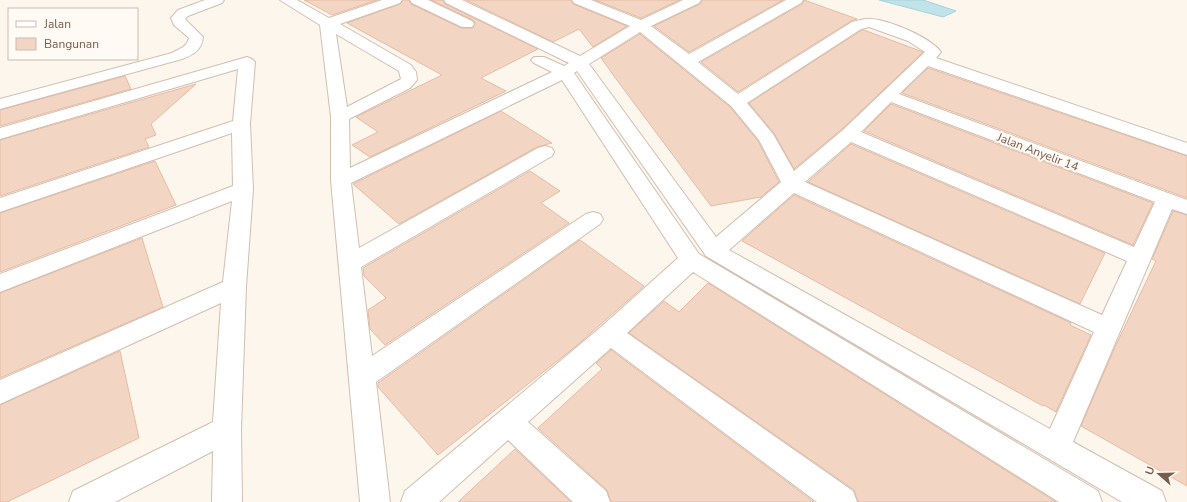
<svg xmlns="http://www.w3.org/2000/svg" width="1187" height="502" font-family="'Nunito Sans',sans-serif">
<rect width="100%" height="100%" fill="#fdf6ec"/>
<polygon fill="#bfe3e8" stroke="#a5d3da" points="879,0 923,0 956,11 943,17"/>
<g fill="#f3d5c3" stroke="#e6bba3">
<polygon points="304,0 377,0 332,15"/>
<polygon points="403,0 409,0 411,4 461,28 473,28 475,23 473,20 431,0 443,0 445,4 538,49 481,78 506,91 370,157 352,145 378,132 356,117 442,75 347,23 400,4"/>
<polygon points="466,0 571,0 573,4 627,26 593,47 579,29 553,42"/>
<polygon points="595,0 680,0 641,18"/>
<polygon points="702,0 783,0 689,52 654,26 700,4"/>
<polygon points="804,0 857,19 851,21 738,92 701,62 802,4"/>
<polygon points="862,30 864,30 923,52 842,129 794,169 774,133 749,103"/>
<polygon points="640,34 730,107 758,141 779,182 761,197 711,206 622,87 601,58"/>
<polygon points="928,68 1187,156 1187,198 902,93"/>
<polygon points="125,76 131,89 0,126 0,110"/>
<polygon points="196,84 151,124 156,135 145,139 149,147 0,196 0,140"/>
<polygon points="891,104 1153,203 1133,245 864,131"/>
<polygon points="501,111 552,143 537,147 399,224 353,184"/>
<polygon points="851,144 1105,253 1080,304 808,182"/>
<polygon points="155,161 176,205 0,272 0,213"/>
<polygon points="530,171 560,191 541,203 569,223 385,345 370,329 368,310 386,298 364,276 363,268"/>
<polygon points="794,195 1071,323 1070,325 1091,335 1056,412 1044,405 1043,406 742,241"/>
<polygon points="1173,211 1187,215 1187,486 1081,426 1115,347 1156,261 1152,259"/>
<polygon points="142,238 163,307 0,378 0,293"/>
<polygon points="580,240 644,286 575,347 438,455 378,387 378,383"/>
<polygon points="708,283 1056,502 858,502 854,490 629,333 664,301 679,312"/>
<polygon points="611,350 814,502 611,502 607,490 538,428 602,369 596,363"/>
<polygon points="120,351 139,438 7,502 0,502 0,405"/>
<polygon points="515,449 571,502 458,502"/>
</g>
<g fill="none" stroke-linecap="round" stroke-linejoin="round">
<g stroke="#d1beb0" stroke-width="2">
<g id="street">
<path d="M 205,0 L 224,0 L 222,3 L 188,16 L 185,19 L 203,37 C 202,50 193,55 182,59 L 0,109 L 0,99 L 172,53 C 179,49 187,47 189,38 L 174,25 L 171,18 L 178,10 Z"/>
<path d="M 280,0 L 297,0 L 329,18 L 382,0 L 402,0 L 400,3 L 340,24 L 411,65 L 416,72 L 417,80 L 410,88 L 349,119 L 350,168 L 552,72 L 534,63 L 531,60 L 534,57 L 544,57 L 564,66 L 569,63 L 446,3 L 444,0 L 462,0 L 580,56 L 630,26 L 574,3 L 572,0 L 591,0 L 641,20 L 683,0 L 701,0 L 699,3 L 651,26 L 689,54 L 786,0 L 803,0 L 801,3 L 698,62 L 738,94 L 852,22 C 858,21 865,18 871,19 C 889,20 930,37 941,52 L 936,58 L 1187,143 L 1187,155 L 928,66 L 899,94 L 1187,200 L 1187,214 L 1172,209 L 1073,442 L 1162,491 L 1166,502 L 1122,502 L 706,256 L 577,71 L 574,73 L 699,254 L 1098,491 L 1102,502 L 1059,502 L 693,272 L 627,333 L 853,491 L 857,502 L 817,502 L 611,348 L 528,422 L 606,491 L 610,502 L 573,502 L 508,440 L 439,502 L 401,502 L 405,491 L 601,327 L 678,258 L 562,80 L 351,183 L 359,248 L 538,148 L 545,146 L 552,148 L 554,152 L 552,156 L 361,267 L 372,356 L 586,214 L 593,212 L 600,214 L 603,219 L 600,224 L 376,382 L 390,502 L 360,502 L 331,180 L 331,117 L 320,25 ZM 869,27 L 908,41 L 925,52 L 843,130 L 794,171 L 773,134 L 747,103 L 861,29 ZM 640,32 L 731,106 L 759,140 L 781,182 L 716,237 L 589,64 ZM 336,34 L 399,71 L 401,79 L 347,107 ZM 891,102 L 1155,202 L 1134,247 L 861,132 ZM 851,142 L 1127,261 L 1102,315 L 805,182 ZM 794,193 L 1094,332 L 1050,429 L 729,250 Z"/>
<polygon points="410,0 428,0 472,21 474,24 472,27 462,27 412,3"/>
<polygon points="247,57 252,59 255,62 250,124 253,189 246,287 241,429 242,502 212,502 213,451 115,502 69,502 73,491 213,422 221,303 0,404 0,380 223,282 232,201 0,292 0,274 233,186 232,133 0,212 0,198 233,121 238,69 0,139 0,128"/>
</g>
</g>
<use href="#street" fill="#fff" fill-rule="evenodd"/>
</g>
<g text-anchor="middle" stroke-width="4" stroke-linejoin="round" paint-order="stroke">
<g font-size="12" fill="#7a5c4d" stroke="#fffaf3">
<text transform="translate(1038 152) rotate(21)" y="4">Jalan Anyelir 14</text>
</g>
</g>
<rect x="8" y="8" width="130" height="52" fill="#fffaf3" stroke="#cabbb1"/>
<rect x="16" y="21" width="20" height="6" fill="#ffffff" stroke="#cabbb1"/>
<text x="44" y="28" font-size="12" fill="#7a5c4d">Jalan</text>
<rect x="16" y="38" width="20" height="12" fill="#f3d5c3" stroke="#cabbb1"/>
<text x="44" y="48" font-size="12" fill="#7a5c4d">Bangunan</text>
<g transform="translate(1159 474) rotate(290)" stroke="#fffaf3" stroke-width="3" paint-order="stroke">
<path d="M0-3L7 15L0 10L-7 15Z" fill="#7a5c4d"/>
<text y="-6" font-size="11" font-weight="bold" text-anchor="middle" fill="#7a5c4d">U</text>
</g>
</svg>
